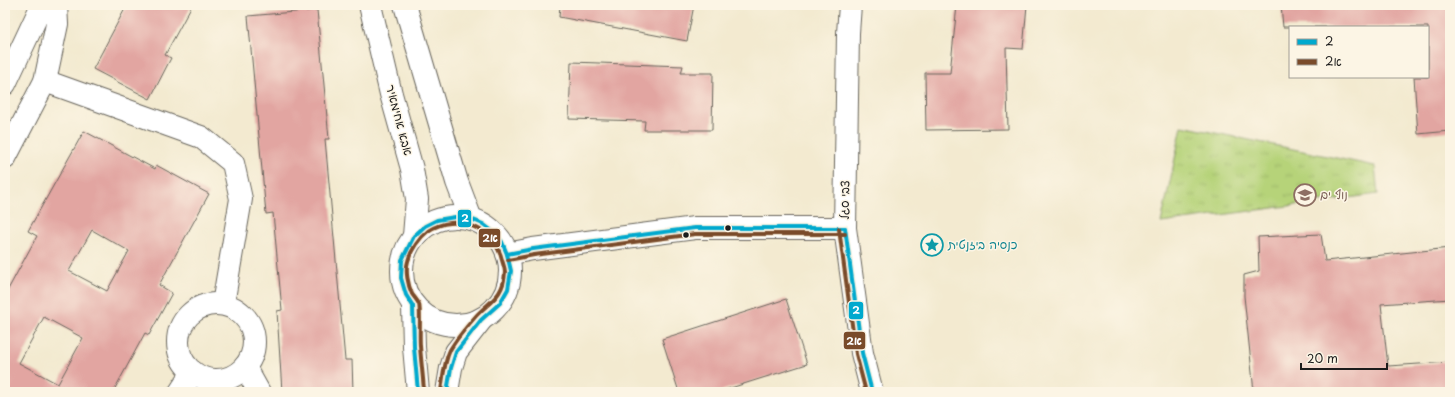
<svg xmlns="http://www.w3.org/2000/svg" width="1455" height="397" font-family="'Playpen Sans','Playpen Sans Hebrew',sans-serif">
<defs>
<pattern id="grass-tufts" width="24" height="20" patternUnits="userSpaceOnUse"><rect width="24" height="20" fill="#b6d379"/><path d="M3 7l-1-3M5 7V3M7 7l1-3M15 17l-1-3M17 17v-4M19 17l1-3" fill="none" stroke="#9cb568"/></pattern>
</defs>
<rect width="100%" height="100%" fill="#fcf5e5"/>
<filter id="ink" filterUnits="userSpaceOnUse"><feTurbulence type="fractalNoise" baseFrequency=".025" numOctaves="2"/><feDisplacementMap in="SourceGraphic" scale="8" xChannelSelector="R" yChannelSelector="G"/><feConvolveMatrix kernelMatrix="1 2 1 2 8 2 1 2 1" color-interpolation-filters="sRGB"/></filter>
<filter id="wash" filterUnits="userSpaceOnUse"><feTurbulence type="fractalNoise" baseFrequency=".012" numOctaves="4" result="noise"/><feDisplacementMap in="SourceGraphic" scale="16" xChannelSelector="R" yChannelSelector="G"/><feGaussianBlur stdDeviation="0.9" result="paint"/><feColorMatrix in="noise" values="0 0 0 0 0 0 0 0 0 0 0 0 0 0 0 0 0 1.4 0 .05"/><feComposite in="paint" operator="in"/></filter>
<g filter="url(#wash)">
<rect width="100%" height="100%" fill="#f3ead0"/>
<polygon fill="url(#grass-tufts)" stroke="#69784a" points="1182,126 1375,166 1378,194 1161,223"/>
<g id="blocks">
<g fill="#e2a5a1" fill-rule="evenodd">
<polygon points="127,5 192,5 165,55 171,58 150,99 93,69"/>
<polygon points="560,5 694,5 687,41 559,17"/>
<polygon points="957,5 1027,5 1023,49 1006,48 1008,129 926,130 925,73 950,73"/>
<polygon points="1281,5 1450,5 1450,131 1418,134 1414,77 1428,77 1428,27 1283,27"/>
<polygon points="317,10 329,139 325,139 345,360 352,360 353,392 282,392 277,311 282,310 273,213 266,214 248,16"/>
<polygon points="571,62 683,66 681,73 713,73 712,130 644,130 645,121 569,119"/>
<path d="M 84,131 L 155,169 L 156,165 L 209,194 L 159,285 L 172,293 L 149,335 L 145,333 L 113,392 L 5,392 L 5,295 L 37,236 L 28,231 ZM 92,230 L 129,251 L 107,291 L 69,271 ZM 44,317 L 83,338 L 58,384 L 19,363 Z"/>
<polygon points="1321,234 1325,261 1450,248 1450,299 1381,304 1388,366 1450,362 1450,392 1254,392 1244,296 1244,275 1259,271 1258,237"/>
<polygon points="786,299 807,364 718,392 679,392 662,339"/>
</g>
</g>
</g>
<g filter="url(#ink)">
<use href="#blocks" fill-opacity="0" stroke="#67645b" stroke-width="1"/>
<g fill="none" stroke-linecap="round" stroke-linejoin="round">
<g stroke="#67645b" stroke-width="24">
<g id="street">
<polyline points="45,81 201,137 233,163 241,199 223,304"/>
<polyline points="5,158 45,81 57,24 56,5"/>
<circle cx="216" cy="342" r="38"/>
<polyline points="245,367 259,392"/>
<polyline points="180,392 193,372"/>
</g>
</g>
<g stroke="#67645b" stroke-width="24">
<g id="secondary">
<polyline points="370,5 391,94 412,169 417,199 414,236"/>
<polyline points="405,5 457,182 471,219"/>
<polyline points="850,5 848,33 845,228 862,353 872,392"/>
<polyline points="5,84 42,5"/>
<circle cx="456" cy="271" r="54"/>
<polyline points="507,254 533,249 695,228 845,228"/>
<polyline points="413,306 414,347 418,392"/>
<polyline points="447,392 451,368 456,352 481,320"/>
</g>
</g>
<use href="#street" stroke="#fff" stroke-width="22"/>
<use href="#secondary" stroke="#fff" stroke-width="22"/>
<g stroke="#fcf5e5" stroke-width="7">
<g id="bus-1">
<polyline points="845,228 862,353 872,392"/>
<polyline points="507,254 533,249 695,228 845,228"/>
<polyline points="418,392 414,347 413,306 406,295 401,278 402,260 414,236 425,226 437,220 455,217 471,219 483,224 496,234 502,242 507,254 511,271 508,289 500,303 481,320 456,352 451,368 447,392"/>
</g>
</g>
<g stroke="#fcf5e5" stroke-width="7">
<g id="bus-2">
<polyline points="839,229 856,354 866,392"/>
<polyline points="508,260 534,255 695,234 845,234"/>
<path d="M 424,391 C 423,376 421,361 420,346 C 419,336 421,312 419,304 C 417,300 414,297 412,294 C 408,285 405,271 408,261 C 411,250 419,238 428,231 C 456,212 495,228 502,260 C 503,264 505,268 505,272 C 504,296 490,301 476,316 C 469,324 455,341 450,350 C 444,362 443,378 441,391"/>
</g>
</g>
<use href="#bus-1" stroke="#00a9ce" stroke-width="4"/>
<use href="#bus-2" stroke="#7a4b2a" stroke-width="4"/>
</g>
</g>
<defs>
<g id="school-ring" transform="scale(1.15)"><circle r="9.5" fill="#fcf5e5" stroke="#8d6e63" stroke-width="1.5"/><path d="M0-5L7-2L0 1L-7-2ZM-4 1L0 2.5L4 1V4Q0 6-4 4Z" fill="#8d6e63"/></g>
<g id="sight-ring" transform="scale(1.15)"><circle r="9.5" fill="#fcf5e5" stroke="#0f9aa8" stroke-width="1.5"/><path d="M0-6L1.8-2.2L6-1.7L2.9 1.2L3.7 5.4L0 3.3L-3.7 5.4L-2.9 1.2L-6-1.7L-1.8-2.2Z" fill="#0f9aa8"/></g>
</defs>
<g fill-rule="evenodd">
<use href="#school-ring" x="1305" y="195"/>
<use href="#sight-ring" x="932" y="245"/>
</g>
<g fill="#1c1c1c" stroke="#fcf5e5" stroke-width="1.5">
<circle cx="728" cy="228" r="3.5"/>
<circle cx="686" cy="235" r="3.5"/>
</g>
<g text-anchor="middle" stroke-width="3" stroke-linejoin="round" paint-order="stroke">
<g font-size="12" fill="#1c1c1c" stroke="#fcf5e5">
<text transform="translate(399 120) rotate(75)" y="4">אבא אחימאיר</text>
<text transform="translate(845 200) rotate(-89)" y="4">צבי סגל</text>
</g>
<g font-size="12" fill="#785e54" stroke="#fcf5e5" text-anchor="start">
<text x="1320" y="199">נוף ים</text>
</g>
<g font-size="12" fill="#0d838f" stroke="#fcf5e5" text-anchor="start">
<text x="948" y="249">כנסיה ביזנטית</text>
</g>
</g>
<g stroke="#fcf5e5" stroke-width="1.5">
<rect x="457" y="209" width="15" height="19" rx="4" fill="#00a9ce"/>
<rect x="478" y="228" width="23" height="20" rx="4" fill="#7a4b2a"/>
<rect x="848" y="301" width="16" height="19" rx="4" fill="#00a9ce"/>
<rect x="843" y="331" width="23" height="19" rx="4" fill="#7a4b2a"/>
</g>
<g font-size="11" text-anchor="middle" font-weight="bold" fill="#fff">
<text x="465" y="222">2</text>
<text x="490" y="242">2א</text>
<text x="856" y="314">2</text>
<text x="854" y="345">2א</text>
</g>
<rect width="1455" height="397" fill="none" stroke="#fcf5e5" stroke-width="20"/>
<rect x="1289" y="26" width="140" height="52" fill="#fcf5e5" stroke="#a29e95"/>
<rect x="1297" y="39" width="20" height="6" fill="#00a9ce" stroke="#a29e95"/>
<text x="1325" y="46" font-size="12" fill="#1c1c1c">2</text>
<rect x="1297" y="59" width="20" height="6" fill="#7a4b2a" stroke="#a29e95"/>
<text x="1325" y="66" font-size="12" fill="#1c1c1c">2א</text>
<path d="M1301 363v6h86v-6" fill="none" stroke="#1c1c1c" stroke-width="2"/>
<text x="1307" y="363" font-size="12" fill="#1c1c1c" stroke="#fcf5e5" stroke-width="3" paint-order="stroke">20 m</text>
</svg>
